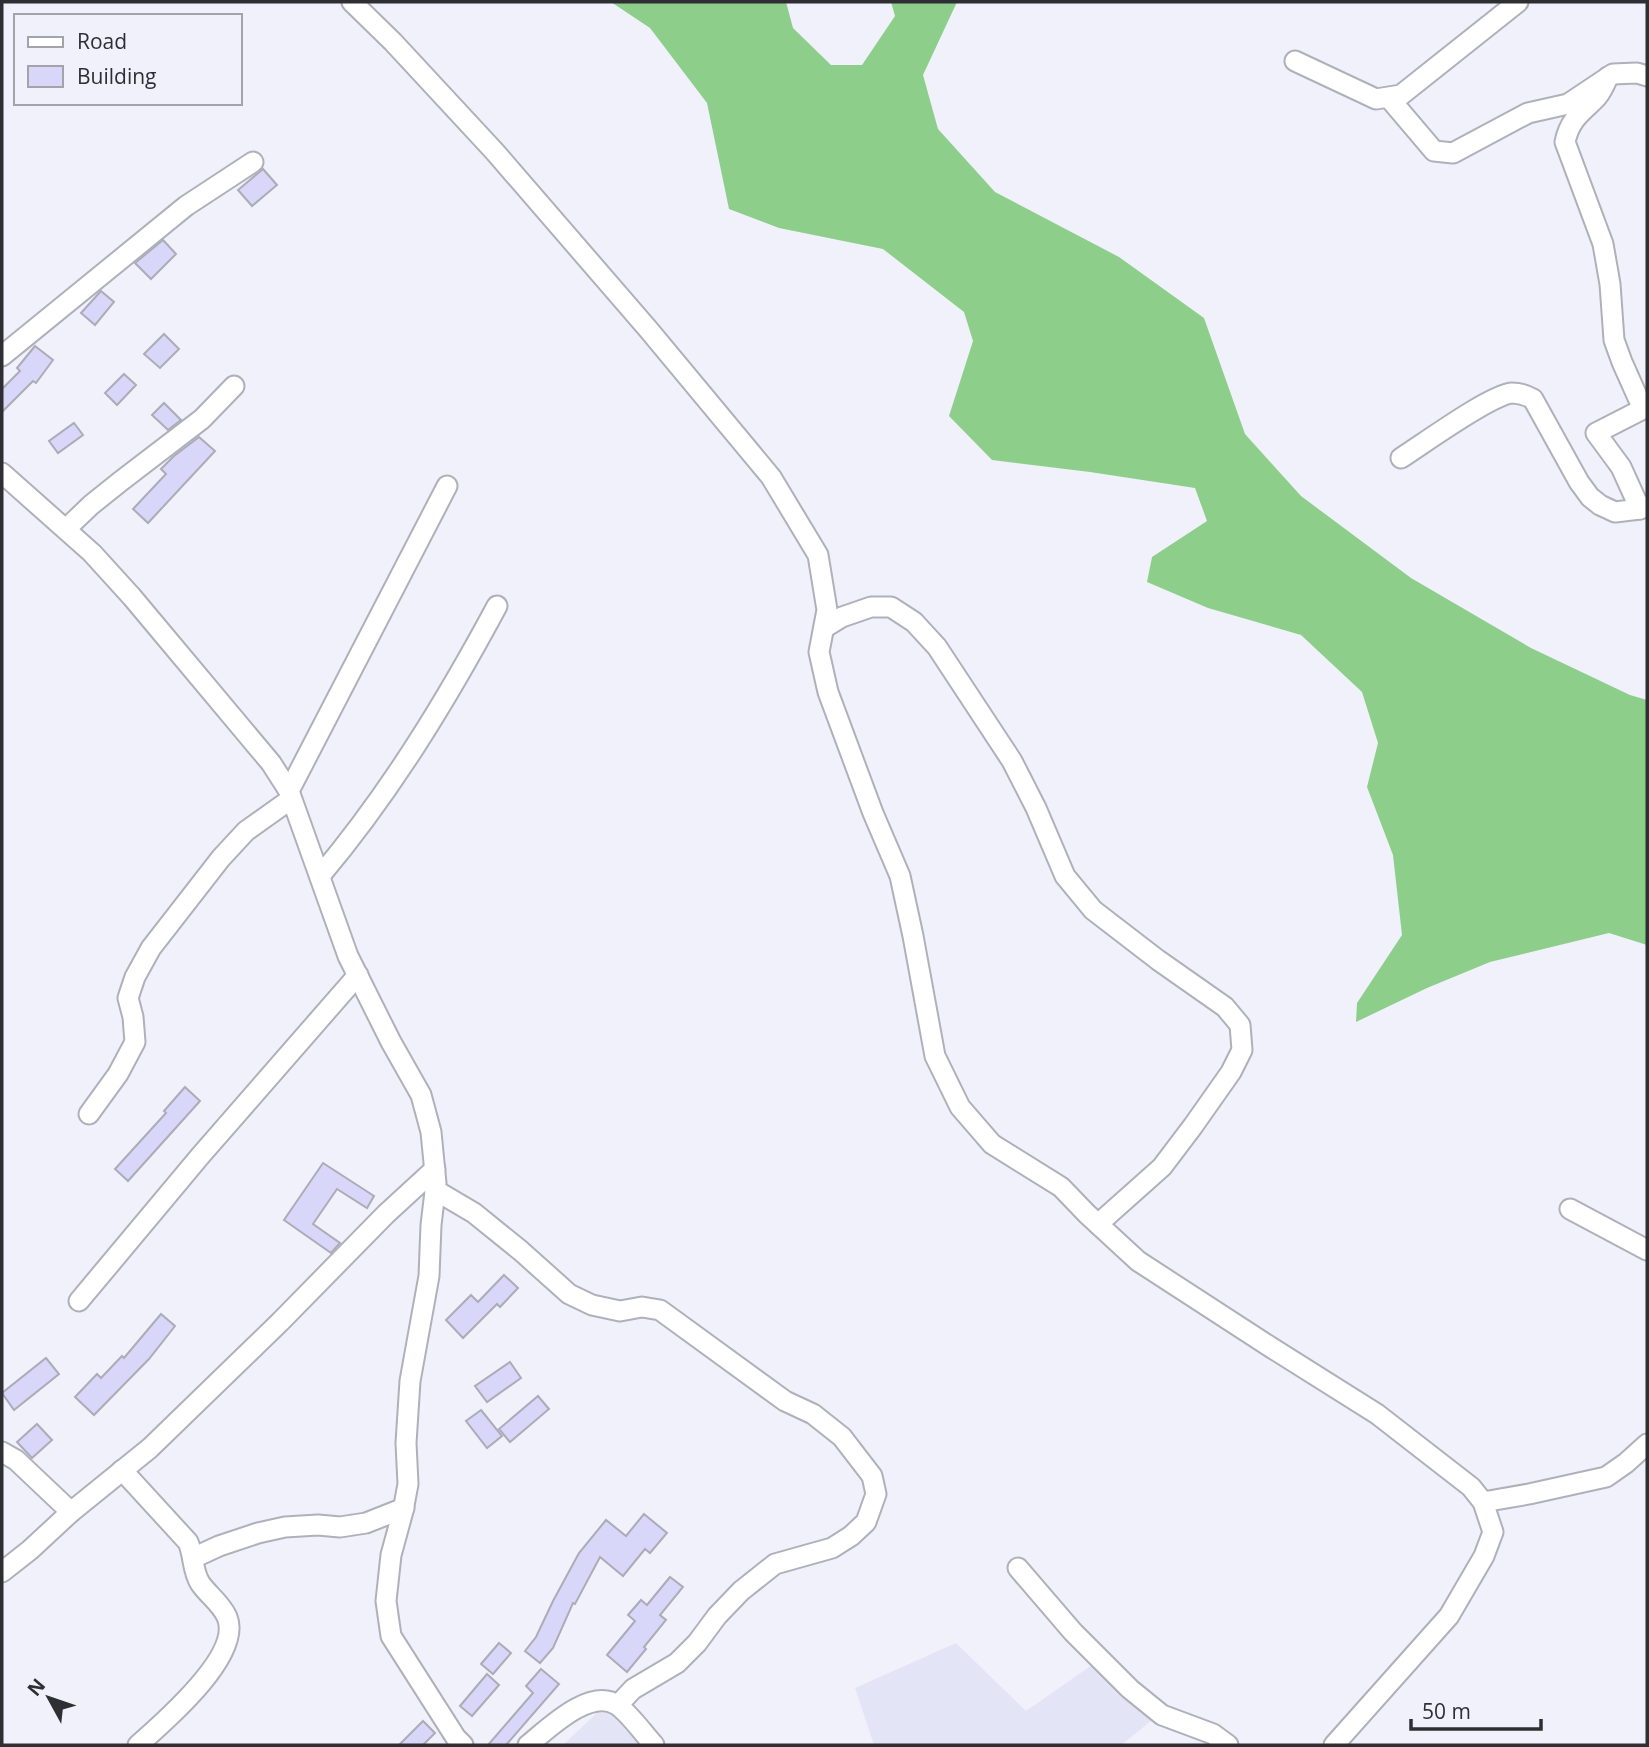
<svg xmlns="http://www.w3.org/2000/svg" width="1649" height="1747" font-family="'Open Sans',sans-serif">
<rect width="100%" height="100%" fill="#f1f1fc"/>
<g fill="#e4e4f7">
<polygon points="956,1643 1026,1711 1092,1665 1151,1721 1121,1745 874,1745 855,1688"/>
<polygon points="597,1713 611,1713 640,1745 563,1745"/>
</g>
<polygon fill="#8dcf8a" points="611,2 786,2 793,28 831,65 862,65 895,16 891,2 957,2 923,75 938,129 995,192 1119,257 1204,318 1245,434 1301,496 1411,578 1531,648 1630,695 1647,700 1647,945 1609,933 1490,962 1427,988 1356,1022 1357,1003 1402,935 1393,855 1367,787 1378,743 1362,692 1301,635 1208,608 1147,582 1152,557 1207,521 1195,488 1090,472 992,460 949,416 973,341 964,312 883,249 779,228 729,209 707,103 650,28"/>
<g fill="#d8d7f9" stroke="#acabb6" stroke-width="2">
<polygon points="263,169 277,185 252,206 238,190"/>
<polygon points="163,240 176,254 151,279 135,263"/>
<polygon points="101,291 114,302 95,325 81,313"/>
<polygon points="164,334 179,349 160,368 144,354"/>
<polygon points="35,346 53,360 36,383 33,381 2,412 2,389 20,371 17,368"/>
<polygon points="124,374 136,385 117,405 105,393"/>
<polygon points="164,403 181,420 168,430 152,415"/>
<polygon points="74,423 83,435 58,453 49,441"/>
<polygon points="199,437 215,451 148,523 133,509 166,474 161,469 174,456"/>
<polygon points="185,1087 200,1101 128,1181 115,1169 166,1113 164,1111"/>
<polygon points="323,1163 374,1196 367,1208 337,1189 313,1224 340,1243 331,1253 284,1220"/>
<polygon points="504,1275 518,1288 500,1307 497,1304 463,1338 446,1320 471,1295 478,1302"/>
<polygon points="161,1314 175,1326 149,1359 94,1415 75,1397 97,1374 101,1378 122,1356 124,1358"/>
<polygon points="46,1358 59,1374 14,1410 2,1393"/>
<polygon points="510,1362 521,1378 487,1402 475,1386"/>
<polygon points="538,1396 549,1409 510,1442 499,1429"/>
<polygon points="481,1410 502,1436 487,1448 466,1421"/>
<polygon points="37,1424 52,1440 32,1458 17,1442"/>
<polygon points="644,1514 667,1533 650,1553 645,1549 623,1576 600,1557 575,1604 573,1603 553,1648 540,1663 525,1651 536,1637 553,1601 579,1553 606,1520 626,1536"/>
<polygon points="670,1577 683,1587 660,1615 666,1620 644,1647 646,1649 627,1672 607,1655 635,1621 628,1615 641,1600 647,1605"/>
<polygon points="499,1643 511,1653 493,1674 481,1664"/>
<polygon points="541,1669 559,1684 506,1745 488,1745 533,1693 526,1686"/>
<polygon points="487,1674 499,1685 472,1716 460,1706"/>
<polygon points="423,1721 435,1733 423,1745 399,1745"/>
</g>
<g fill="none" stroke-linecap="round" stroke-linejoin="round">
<g stroke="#b0b0bb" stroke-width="23">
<g id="street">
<polyline points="352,2 393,42 495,152 648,329 771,477 818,555 827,610 819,652 828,692 873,813 900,876 913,936 935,1056 960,1107 992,1144 1061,1187 1087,1214 1138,1261 1272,1348 1377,1414 1471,1487 1483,1502 1493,1532 1484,1556 1449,1616 1334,1745"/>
<polyline points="1295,61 1376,99 1401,95 1518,2"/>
<path d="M 1608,77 C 1605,84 1602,91 1597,97 C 1582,113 1570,118 1565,142 L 1603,244 L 1610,284 L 1614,340 L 1622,362 L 1643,409 L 1596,433 L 1621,467 L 1640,509"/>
<polyline points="1389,98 1434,151 1453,153 1528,113 1568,104 1613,74 1637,73 1647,76"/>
<polyline points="2,356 186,206 253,162"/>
<path d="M 1401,458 C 1423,444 1490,395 1512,393 C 1520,393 1526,395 1533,399 L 1579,482 L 1590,497 L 1600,505 L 1615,512 L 1640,509 L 1647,506"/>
<polyline points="2,473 92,553 132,597 271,763 289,791 348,956 391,1042 421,1095 431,1132 436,1183 431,1225 429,1276 410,1381 406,1443 408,1484 403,1511 391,1555 386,1601 391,1636 456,1738 463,1745"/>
<polyline points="66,529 91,505 121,481 202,419 234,386"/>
<polyline points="824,628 842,617 871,607 891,607 914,622 937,647 1012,761 1036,808 1065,876 1093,910 1158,960 1225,1007 1240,1025 1242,1050 1231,1072 1193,1126 1162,1167 1098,1224"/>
<polyline points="289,791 447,486"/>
<path d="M 320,876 C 390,793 446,701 497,606"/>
<polyline points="89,1114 118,1074 135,1042 133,1017 128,998 135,977 151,948 221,858 246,831 291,799"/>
<polyline points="435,1190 474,1213 521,1251 569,1294 592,1305 620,1311 642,1307 660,1310 785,1401 813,1414 842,1437 872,1476 876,1494 866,1522 851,1536 832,1548 775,1564 741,1591 717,1616 697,1643 677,1663 633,1689 618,1705"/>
<polyline points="1570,1209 1647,1250"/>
<polyline points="79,1301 201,1155 358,975"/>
<polyline points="2,1452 16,1460 71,1512"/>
<path d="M 122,1470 L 188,1542 C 194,1555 192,1570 200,1583 C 208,1595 221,1603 227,1617 C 243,1655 164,1722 138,1745"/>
<polyline points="1483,1502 1529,1494 1606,1477 1626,1463 1647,1444"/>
<polyline points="193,1558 219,1546 258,1533 285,1527 318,1525 340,1527 366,1523 404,1508"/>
<polyline points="1018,1568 1073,1632 1130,1689 1162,1715 1213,1734 1228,1745"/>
<polyline points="2,1572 30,1550 71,1512 150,1448 280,1322 386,1214 435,1169"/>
<path d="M 528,1745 C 548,1729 590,1687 617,1705 C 628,1712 644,1734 654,1745"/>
</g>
</g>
<use href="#street" stroke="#fff" stroke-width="19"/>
</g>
<rect width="1649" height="1747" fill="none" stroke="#2f2f33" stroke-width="7"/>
<rect x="14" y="14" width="228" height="91" fill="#f1f1fc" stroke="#a3a3ac" stroke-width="2"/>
<rect x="28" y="37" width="35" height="10" fill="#ffffff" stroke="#a3a3ac" stroke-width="2"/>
<text x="77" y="49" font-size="21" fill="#2f2f33">Road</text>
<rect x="28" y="66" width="35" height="21" fill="#d8d7f9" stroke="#a3a3ac" stroke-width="2"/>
<text x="77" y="84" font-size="21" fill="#2f2f33">Building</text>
<g transform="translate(49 1698) rotate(310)" stroke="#f1f1fc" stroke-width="5" paint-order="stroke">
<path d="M0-5L12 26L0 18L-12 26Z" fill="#2f2f33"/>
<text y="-10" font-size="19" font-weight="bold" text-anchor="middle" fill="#2f2f33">N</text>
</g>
<path d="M1411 1719v10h130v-10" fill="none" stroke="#2f2f33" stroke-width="3.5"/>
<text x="1422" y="1719" font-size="21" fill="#2f2f33" stroke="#f1f1fc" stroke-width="5" paint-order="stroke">50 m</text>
</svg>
